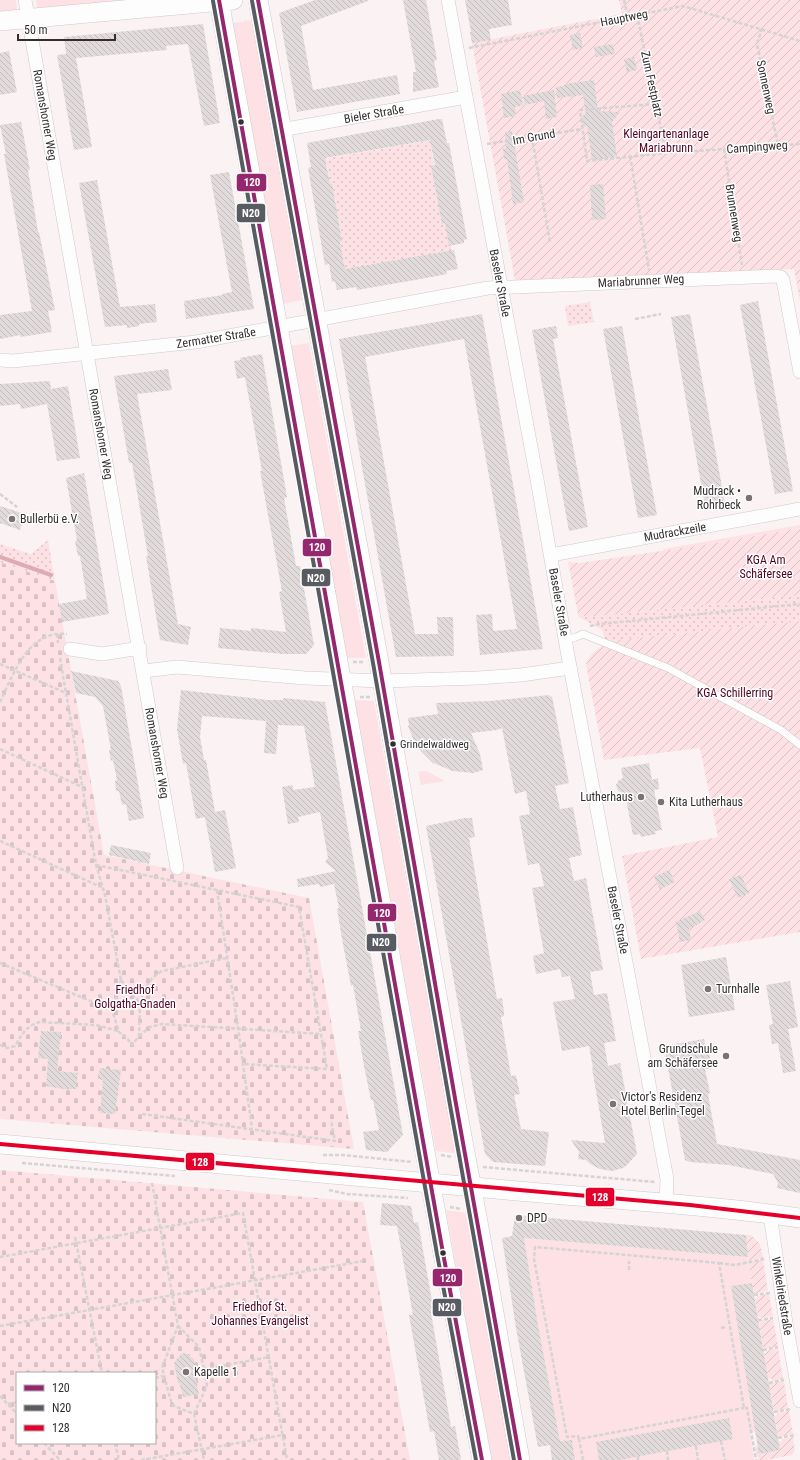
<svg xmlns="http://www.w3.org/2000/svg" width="800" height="1460" font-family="'Roboto Condensed',sans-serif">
<defs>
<pattern id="cemetery-stones" width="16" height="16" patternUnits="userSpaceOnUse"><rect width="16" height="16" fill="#fde1e5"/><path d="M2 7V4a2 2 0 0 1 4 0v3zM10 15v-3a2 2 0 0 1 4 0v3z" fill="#d9c1c5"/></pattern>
<pattern id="park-dots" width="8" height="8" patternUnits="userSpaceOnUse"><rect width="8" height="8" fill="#fde1e5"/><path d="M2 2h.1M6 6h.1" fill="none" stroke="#d9c1c5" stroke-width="1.8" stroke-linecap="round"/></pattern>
<pattern id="garden-furrows" width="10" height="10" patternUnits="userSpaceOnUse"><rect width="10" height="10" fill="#fde1e5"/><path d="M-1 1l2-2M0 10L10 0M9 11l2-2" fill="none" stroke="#d9c1c5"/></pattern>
<pattern id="building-back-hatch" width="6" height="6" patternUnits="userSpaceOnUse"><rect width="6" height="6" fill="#e1dbdc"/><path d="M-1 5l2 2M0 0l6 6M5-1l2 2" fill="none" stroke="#c2bcbd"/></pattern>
</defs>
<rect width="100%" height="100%" fill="#faf2f3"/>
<g fill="#fde1e5">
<polygon points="0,0 16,0 17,10 16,11 0,13"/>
<polygon points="36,0 145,0 37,8"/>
<polygon points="244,20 252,21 302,300 283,304 232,23 244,22"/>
<polygon points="309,343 366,658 347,658 290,346"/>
<polygon points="800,525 800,528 709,544 662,551 664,549"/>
<polygon points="354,700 374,701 455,1153 436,1151"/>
<polygon points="426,771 445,781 421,785 418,772"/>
<polygon points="446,1210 466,1213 511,1460 491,1460"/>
<polygon points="524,1238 747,1257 752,1284 755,1432 750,1433 754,1460 575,1460 572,1440 560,1441 538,1325"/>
</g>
<g fill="url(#cemetery-stones)" fill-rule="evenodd">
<polygon points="0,562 55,581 104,855 309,898 354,1149 0,1119"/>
<path d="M 0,1170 L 363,1202 L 410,1460 L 0,1460 ZM 17,1373 L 155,1373 L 155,1443 L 17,1443 Z"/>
</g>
<g fill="url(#park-dots)">
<polygon points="431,140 433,146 431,146 443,224 445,223 452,251 345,269 340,242 342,241 338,216 336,216 334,204 336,203 332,184 330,184 327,165 324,159"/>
<polygon points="590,302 594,322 568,326 565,306"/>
<polygon points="48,540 55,581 0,562 0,544 31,554"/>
<polygon points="800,595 800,621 606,641 602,630 579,617 578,614 589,617"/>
</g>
<g fill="url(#garden-furrows)">
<polygon points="619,0 800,0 800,301 794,269 650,276 515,280 472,43 622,14"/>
<polygon points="800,528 800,595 589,617 578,614 568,562 580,563 709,544"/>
<path d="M 800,621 L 800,932 L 641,959 L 622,856 L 718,837 L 700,748 L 604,760 L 586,664 C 592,650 598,651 606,641 Z"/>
<polygon points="746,1235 751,1235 760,1244 763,1258 748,1261"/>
<polygon points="763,1260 768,1291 754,1294 748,1262"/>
<polygon points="769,1294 773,1316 761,1318 760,1316 758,1317 755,1299 757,1298 757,1296"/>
<polygon points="773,1319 778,1346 763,1349 759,1321"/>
<polygon points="778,1348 783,1379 772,1381 771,1378 768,1379 764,1353 767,1353 766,1351"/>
<polygon points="784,1381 788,1408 774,1411 769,1384"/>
<polygon points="789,1411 793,1434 778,1437 775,1416 777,1415 777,1413"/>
<polygon points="793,1437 795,1450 792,1455 766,1460 758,1460 755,1446 758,1446 759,1454 780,1450 779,1442 782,1441 782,1439"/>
</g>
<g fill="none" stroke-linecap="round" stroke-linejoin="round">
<polyline stroke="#dcabb4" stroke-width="4" points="0,557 51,575"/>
</g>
<g fill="url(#building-back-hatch)">
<polygon points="315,0 367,0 368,1 301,26 313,90 397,75 400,94 297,112 279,13"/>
<polygon points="403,0 426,0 437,60 434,61 439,87 413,92 413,72 416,72"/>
<polygon points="465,0 508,0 512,25 489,29 491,40 472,43 470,32 471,32"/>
<polygon points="203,24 220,123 204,126 188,44 166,46 167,50 76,58 92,147 74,150 57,55 66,54 64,37"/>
<polygon points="580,33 583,48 573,50 570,35"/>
<polygon points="613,44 615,54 596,57 594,47"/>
<polygon points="9,51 17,92 0,95 0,53"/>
<polygon points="634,57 637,70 627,72 624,59"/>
<polygon points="594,80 598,111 620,112 612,122 617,157 592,160 587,126 583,127 582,116 586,115 583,95 557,98 556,87 565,86 565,84"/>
<polygon points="520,90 523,105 515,107 516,116 504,118 501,94"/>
<polygon points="554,90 557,117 546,119 544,101 525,105 523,96"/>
<polygon points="439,119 442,119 447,143 449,143 467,239 464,240 464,243 449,246 445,223 442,224 435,186 431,166 435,165 430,140 325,158 330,184 332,183 342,241 340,242 345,269 454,250 458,269 446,271 447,274 415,280 357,290 356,287 337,290 335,281 332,282 329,264 325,265 308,168 311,167 307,143"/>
<polygon points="21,122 30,170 28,170 38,232 39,232 55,310 48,311 52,332 20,337 20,335 0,339 0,315 32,311 4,154 6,154 0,125"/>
<polygon points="512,131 524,202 513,204 507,159 504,159 503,149 506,148 505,132"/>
<polygon points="229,172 254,309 186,319 184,301 223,295 222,294 232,292 210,175"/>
<polygon points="97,180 120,307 155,304 157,322 139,324 139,326 127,328 127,325 105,327 79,183"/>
<polygon points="603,184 606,219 592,220 590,185"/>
<polygon points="758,301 793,491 775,494 740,305"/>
<polygon points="482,314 543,649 480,655 476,615 492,614 493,631 517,629 464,339 365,357 415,634 438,634 437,617 453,617 454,656 396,657 339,339"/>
<polygon points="690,314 725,503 705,506 671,317"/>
<polygon points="556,326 558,338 553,339 588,527 569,531 532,330"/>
<polygon points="622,326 657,515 638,518 603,329"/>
<polygon points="262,354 287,497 284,498 296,566 300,566 314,645 306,654 283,654 218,648 220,628 251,631 251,628 286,632 279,592 282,591 260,471 262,471 245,377 237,379 234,361 241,360 240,358"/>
<polygon points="168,369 172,390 137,394 178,624 191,627 188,645 160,640 146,556 148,556 132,463 129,463 114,376"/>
<polygon points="50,381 51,389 68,386 80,458 57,461 47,404 21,409 20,404 0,406 0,384"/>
<polygon points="84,473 109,614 62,622 59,604 87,599 80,556 78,556 75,541 77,540 66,478"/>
<polygon points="0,506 25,514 20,530 0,523"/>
<polygon points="71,671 118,681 121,686 144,818 129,821 126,804 122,805 119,791 116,791 115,781 117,780 113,760 111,761 109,750 111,750 103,706 95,697 76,693"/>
<polygon points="181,690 268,700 283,700 283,698 325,702 403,1135 387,1152 366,1150 363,1132 379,1130 373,1100 371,1100 364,1066 358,1031 361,1031 353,985 351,986 342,939 337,909 339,908 334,884 320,887 319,884 298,887 297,879 336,871 325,862 328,858 320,812 298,817 299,822 288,824 282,787 293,785 293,790 315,787 304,726 278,725 276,754 264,753 266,721 202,716 200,737 204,760 206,760 215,812 225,810 236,868 215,872 205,817 196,819 186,763 183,764 177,729"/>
<polygon points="549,695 550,697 552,696 569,783 555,786 560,809 573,807 582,855 569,858 574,881 586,878 603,970 590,972 594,995 607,993 616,1041 604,1043 608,1066 620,1063 637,1154 627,1165 623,1168 612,1171 600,1169 590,1164 586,1160 578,1159 579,1152 571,1140 605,1143 592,1068 593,1068 589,1046 562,1051 553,1002 575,999 570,976 562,977 560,969 536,974 533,956 544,953 532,888 544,886 539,863 528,865 519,816 530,814 526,791 515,794 502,728 497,730 471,733 480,754 483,770 473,773 453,771 433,763 416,746 408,726 409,725 408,718 438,714 436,703 490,701"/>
<polygon points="649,763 652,780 658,778 659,789 654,790 662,830 655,831 656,834 641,837 640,834 633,835 625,794 618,791 616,785 618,781 623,778 621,768"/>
<polygon points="465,818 472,818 475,837 469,838 497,999 502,998 504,1012 504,1016 501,1017 511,1076 516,1075 517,1080 520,1094 514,1095 521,1129 549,1132 545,1166 493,1162 485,1154 426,826"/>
<polygon points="111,845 151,853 149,864 109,855"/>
<polygon points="669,870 675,882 660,889 654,877"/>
<polygon points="741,875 749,893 738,898 729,879"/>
<polygon points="700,911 705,920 689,929 691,940 680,942 676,922"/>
<polygon points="726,957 735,1010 689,1017 681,965"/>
<polygon points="790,981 798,1027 788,1029 796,1071 783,1073 778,1043 772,1044 769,1025 773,1024 766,985"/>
<polygon points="41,1031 61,1032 57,1071 78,1073 76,1089 69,1089 69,1090 46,1086 48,1059 38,1058"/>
<polygon points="704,1039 706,1048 709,1048 710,1059 707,1060 709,1069 705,1069 710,1093 708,1094 717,1144 800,1160 800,1193 777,1188 778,1183 773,1174 729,1165 690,1162 685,1160 664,1046"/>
<polygon points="100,1068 121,1070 115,1114 100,1113 103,1080 98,1079"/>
<polygon points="382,1203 411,1206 414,1223 418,1222 434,1312 431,1313 451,1427 455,1426 461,1460 439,1460 434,1431 430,1432 409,1315 413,1315 397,1226 380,1225"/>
<polygon points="515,1215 746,1235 748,1257 524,1238 538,1325 560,1441 572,1440 575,1460 552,1460 550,1445 538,1447 516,1328 502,1238 512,1236"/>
<polygon points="752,1283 780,1450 759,1454 731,1286"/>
<polygon points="185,1353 194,1359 198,1379 196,1379 199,1394 183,1397 179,1382 178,1383 174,1363 181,1354"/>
<polygon points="729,1418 733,1439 619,1460 599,1460 596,1442"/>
</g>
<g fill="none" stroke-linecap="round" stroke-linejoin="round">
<g stroke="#cfc9ca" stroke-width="8">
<polyline id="lane" points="565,640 576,637 583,634 668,668 781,730 800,745"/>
</g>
<g stroke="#cfc9ca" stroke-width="14">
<g id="street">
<polyline points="25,0 177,868"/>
<polyline points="448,0 538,485 568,656 667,1179 666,1203"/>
<polyline points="281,130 466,97"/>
<polyline points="0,360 13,361 196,342 488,288 776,276 781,277 783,280 800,372"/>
<polyline points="551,555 800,509"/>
<polyline points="70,649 102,654 140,648"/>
<polyline points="144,671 177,667 305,678 382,681 478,678 521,675 570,668"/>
<polyline points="770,1214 786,1323 800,1401"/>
</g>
</g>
<g stroke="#cfc9ca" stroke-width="20">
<g id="secondary">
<polyline points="219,0 323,577 443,1253 482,1460"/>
<polyline points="258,0 379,662 456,1104 478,1222 520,1460"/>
<polyline points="0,21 233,0"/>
<path d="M 0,1144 C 169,1158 338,1174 507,1190 C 604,1199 703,1204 800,1218"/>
</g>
</g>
<g stroke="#d6d3d4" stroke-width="2.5" stroke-dasharray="4 2" stroke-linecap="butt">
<polyline points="624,0 628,17"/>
<polyline points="637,15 666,153"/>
<polyline points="762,28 757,44 778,145"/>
<polyline points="469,48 683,6 800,41"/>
<polyline points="655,104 580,110 587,161 666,153 800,144"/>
<polyline points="532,137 550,242"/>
<polyline points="487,144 582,129"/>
<polyline points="724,149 742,265"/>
<polyline points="630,156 649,270"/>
<polyline points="635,319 661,314"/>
<polyline points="0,494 17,507"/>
<polyline points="590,626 600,624 800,604"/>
<polyline points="57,634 58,643"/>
<polyline points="60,658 66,693"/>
<polyline points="353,662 364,662"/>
<polyline points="0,664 66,693 96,865 105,895 121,980"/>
<polyline points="360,697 371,697"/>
<path d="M 0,702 C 14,673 28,630 67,634"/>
<polyline points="0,749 82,787"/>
<polyline points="0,841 101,887"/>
<polyline points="96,865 299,907 327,1069 243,1064"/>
<polyline points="217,890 238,1028 252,1128"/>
<polyline points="0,963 112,1010"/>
<polygon points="121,980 140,1003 139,1036 132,1045 127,1038 119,1032 112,1010"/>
<path d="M 140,1003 C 144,989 149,978 162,971 L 227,958"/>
<polyline points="139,1036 150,1027 162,1024 321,1034"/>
<path d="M 0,1045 L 7,1048 L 15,1046 C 22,1034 26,1026 40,1022 L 96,1025 L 118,1031"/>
<polyline points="142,1114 335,1141 331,1120"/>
<polyline points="323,1155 343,1155 412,1162"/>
<polyline points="441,1155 452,1157"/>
<polyline points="22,1163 175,1176"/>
<polyline points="483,1167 655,1182"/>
<polyline points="152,1183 178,1326 162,1368 172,1405 194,1414 204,1460"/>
<polyline points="329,1190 347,1194 408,1198"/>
<polyline points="450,1207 461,1209"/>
<polyline points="75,1237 102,1373"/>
<polyline points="0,1257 243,1213 287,1460"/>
<polyline points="719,1263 735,1265 764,1259"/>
<polyline points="629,1270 629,1261"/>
<polyline points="754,1295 770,1293"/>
<polyline points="758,1320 773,1318"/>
<polyline points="0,1326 363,1261"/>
<polyline points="178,1326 199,1347 204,1369 207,1386 194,1414"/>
<polyline points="721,1328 727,1327"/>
<polyline points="763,1350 778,1347"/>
<polyline points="204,1369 269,1357"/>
<polyline points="155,1378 163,1376"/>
<polyline points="769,1383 784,1380"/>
<polyline points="0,1396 17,1414"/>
<polyline points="8,1404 17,1402"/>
<polyline points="774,1412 791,1409"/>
<polyline points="778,1438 796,1435"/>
<polyline points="579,1439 578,1436 567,1437 534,1259 535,1247 719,1263 744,1408 747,1408 756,1460"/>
<polyline points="721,1441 725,1460"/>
<polyline points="44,1443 60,1460"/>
<polyline points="115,1443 119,1460"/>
<polyline points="696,1446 698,1460"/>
<polyline points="667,1451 668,1460"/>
<polyline points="638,1456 638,1460"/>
<polyline points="141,1460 283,1435"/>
<polyline points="583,1460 579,1439 744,1408"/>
</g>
<use href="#lane" stroke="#fefdfd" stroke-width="7"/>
<use href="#street" stroke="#fefdfd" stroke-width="13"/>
<use href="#secondary" stroke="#fefdfd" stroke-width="19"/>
<g stroke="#fff" stroke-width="7">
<g id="bus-1">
<polyline points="219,0 443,1253 482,1460"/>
<polyline points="258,0 379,662 456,1104 520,1460"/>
</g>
</g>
<g stroke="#fff" stroke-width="7">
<g id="bus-2">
<polyline points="213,1 437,1254 476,1460"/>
<polyline points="252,1 373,663 450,1105 514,1460"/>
</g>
</g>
<g stroke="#fff" stroke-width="7">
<polyline id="bus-3" points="0,1144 690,1205 800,1218"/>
</g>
<use href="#bus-1" stroke="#95276e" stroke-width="4"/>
<use href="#bus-2" stroke="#595b62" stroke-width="4"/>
<use href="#bus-3" stroke="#e4002b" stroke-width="4"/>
</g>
<g fill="#342e2f" stroke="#fff" stroke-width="1.5">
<circle cx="241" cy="122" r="3.5"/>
<circle cx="393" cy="744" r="3.5"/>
<circle cx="443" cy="1253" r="3.5"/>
</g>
<g fill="#797374" stroke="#fff" stroke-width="1.5">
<circle cx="749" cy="498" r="4"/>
<circle cx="12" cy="519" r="4"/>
<circle cx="641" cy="797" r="4"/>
<circle cx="661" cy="802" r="4"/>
<circle cx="708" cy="989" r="4"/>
<circle cx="726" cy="1056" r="4"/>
<circle cx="613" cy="1104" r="4"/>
<circle cx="519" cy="1218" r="4"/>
<circle cx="186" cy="1372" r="4"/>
</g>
<g text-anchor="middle" stroke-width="3" stroke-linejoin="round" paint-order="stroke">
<g font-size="11" fill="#342e2f" stroke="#fff" text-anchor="start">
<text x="400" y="748">Grindelwaldweg</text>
</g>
<g font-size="12" fill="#342e2f" stroke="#fff">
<text transform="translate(624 18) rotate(-11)" y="4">Hauptweg</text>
<text transform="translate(652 84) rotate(78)" y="4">Zum Festplatz</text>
<text transform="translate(766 87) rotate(78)" y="4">Sonnenweg</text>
<text transform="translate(374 114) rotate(-10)" y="4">Bieler Straße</text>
<text transform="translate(45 115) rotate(80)" y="4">Romanshorner Weg</text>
<text transform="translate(534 137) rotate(-10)" y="4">Im Grund</text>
<text transform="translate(757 147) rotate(-4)" y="4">Campingweg</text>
<text transform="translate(734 213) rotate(81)" y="4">Brunnenweg</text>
<text transform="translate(641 281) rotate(-3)" y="4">Mariabrunner Weg</text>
<text transform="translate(500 283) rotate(79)" y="4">Baseler Straße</text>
<text transform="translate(216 338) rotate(-9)" y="4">Zermatter Straße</text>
<text transform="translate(101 434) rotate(80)" y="4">Romanshorner Weg</text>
<text transform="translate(675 532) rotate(-10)" y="4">Mudrackzeile</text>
<text transform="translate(559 602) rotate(80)" y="4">Baseler Straße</text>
<text transform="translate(157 753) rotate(80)" y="4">Romanshorner Weg</text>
<text transform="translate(618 920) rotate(79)" y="4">Baseler Straße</text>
<text transform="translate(782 1296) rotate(81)" y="4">Winkelriedstraße</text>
</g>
<g font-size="12" fill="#52011f" stroke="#fff">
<text x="666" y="138">Kleingartenanlage<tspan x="666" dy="14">Mariabrunn</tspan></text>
<text x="766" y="564">KGA Am<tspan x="766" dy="14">Schäfersee</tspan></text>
<text x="735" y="697">KGA Schillerring</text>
<text x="135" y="994">Friedhof<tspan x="135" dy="14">Golgatha-Gnaden</tspan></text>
<text x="260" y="1311">Friedhof St.<tspan x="260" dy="14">Johannes Evangelist</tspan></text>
</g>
<g font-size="12" fill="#342e2f" stroke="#fff" text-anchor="start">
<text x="741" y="495" text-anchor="end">Mudrack •<tspan x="741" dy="14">Rohrbeck</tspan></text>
<text x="20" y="523">Bullerbü e.V.</text>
<text x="633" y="801" text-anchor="end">Lutherhaus</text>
<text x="669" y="806">Kita Lutherhaus</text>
<text x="716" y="993">Turnhalle</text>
<text x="718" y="1053" text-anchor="end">Grundschule<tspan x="718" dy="14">am Schäfersee</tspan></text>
<text x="621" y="1101">Victor's Residenz<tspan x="621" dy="14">Hotel Berlin-Tegel</tspan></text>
<text x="527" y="1222">DPD</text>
<text x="194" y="1376">Kapelle 1</text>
</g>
</g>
<g stroke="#fff" stroke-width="1.5">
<rect x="236" y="173" width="31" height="19" rx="4" fill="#95276e"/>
<rect x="236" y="203" width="30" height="20" rx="4" fill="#595b62"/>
<rect x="302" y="538" width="30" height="19" rx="4" fill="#95276e"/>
<rect x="301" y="568" width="30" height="19" rx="4" fill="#595b62"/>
<rect x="367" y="903" width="30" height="19" rx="4" fill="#95276e"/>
<rect x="366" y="933" width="31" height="19" rx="4" fill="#595b62"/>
<rect x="185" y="1152" width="30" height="19" rx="4" fill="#e4002b"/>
<rect x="585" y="1187" width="30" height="20" rx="4" fill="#e4002b"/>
<rect x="432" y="1268" width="31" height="19" rx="4" fill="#95276e"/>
<rect x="432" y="1298" width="30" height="19" rx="4" fill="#595b62"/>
</g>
<g font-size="11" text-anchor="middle" font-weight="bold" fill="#fff">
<text x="252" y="186">120</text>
<text x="251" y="217">N20</text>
<text x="317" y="551">120</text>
<text x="316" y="582">N20</text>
<text x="382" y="917">120</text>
<text x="381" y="946">N20</text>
<text x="200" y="1166">128</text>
<text x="600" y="1201">128</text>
<text x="448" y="1282">120</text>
<text x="447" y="1311">N20</text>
</g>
<rect x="16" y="1372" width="140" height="72" fill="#ffffff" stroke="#aeabac"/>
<rect x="24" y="1385" width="20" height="6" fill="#95276e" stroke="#aeabac"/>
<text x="52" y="1392" font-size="12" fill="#342e2f">120</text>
<rect x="24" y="1405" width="20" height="6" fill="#595b62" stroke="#aeabac"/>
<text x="52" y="1412" font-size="12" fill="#342e2f">N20</text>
<rect x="24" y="1425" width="20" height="6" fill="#e4002b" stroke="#aeabac"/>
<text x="52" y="1432" font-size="12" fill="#342e2f">128</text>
<path d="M18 34v6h97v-6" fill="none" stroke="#342e2f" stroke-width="2"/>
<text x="24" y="34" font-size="12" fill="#342e2f" stroke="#ffffff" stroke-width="3" paint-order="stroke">50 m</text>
</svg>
